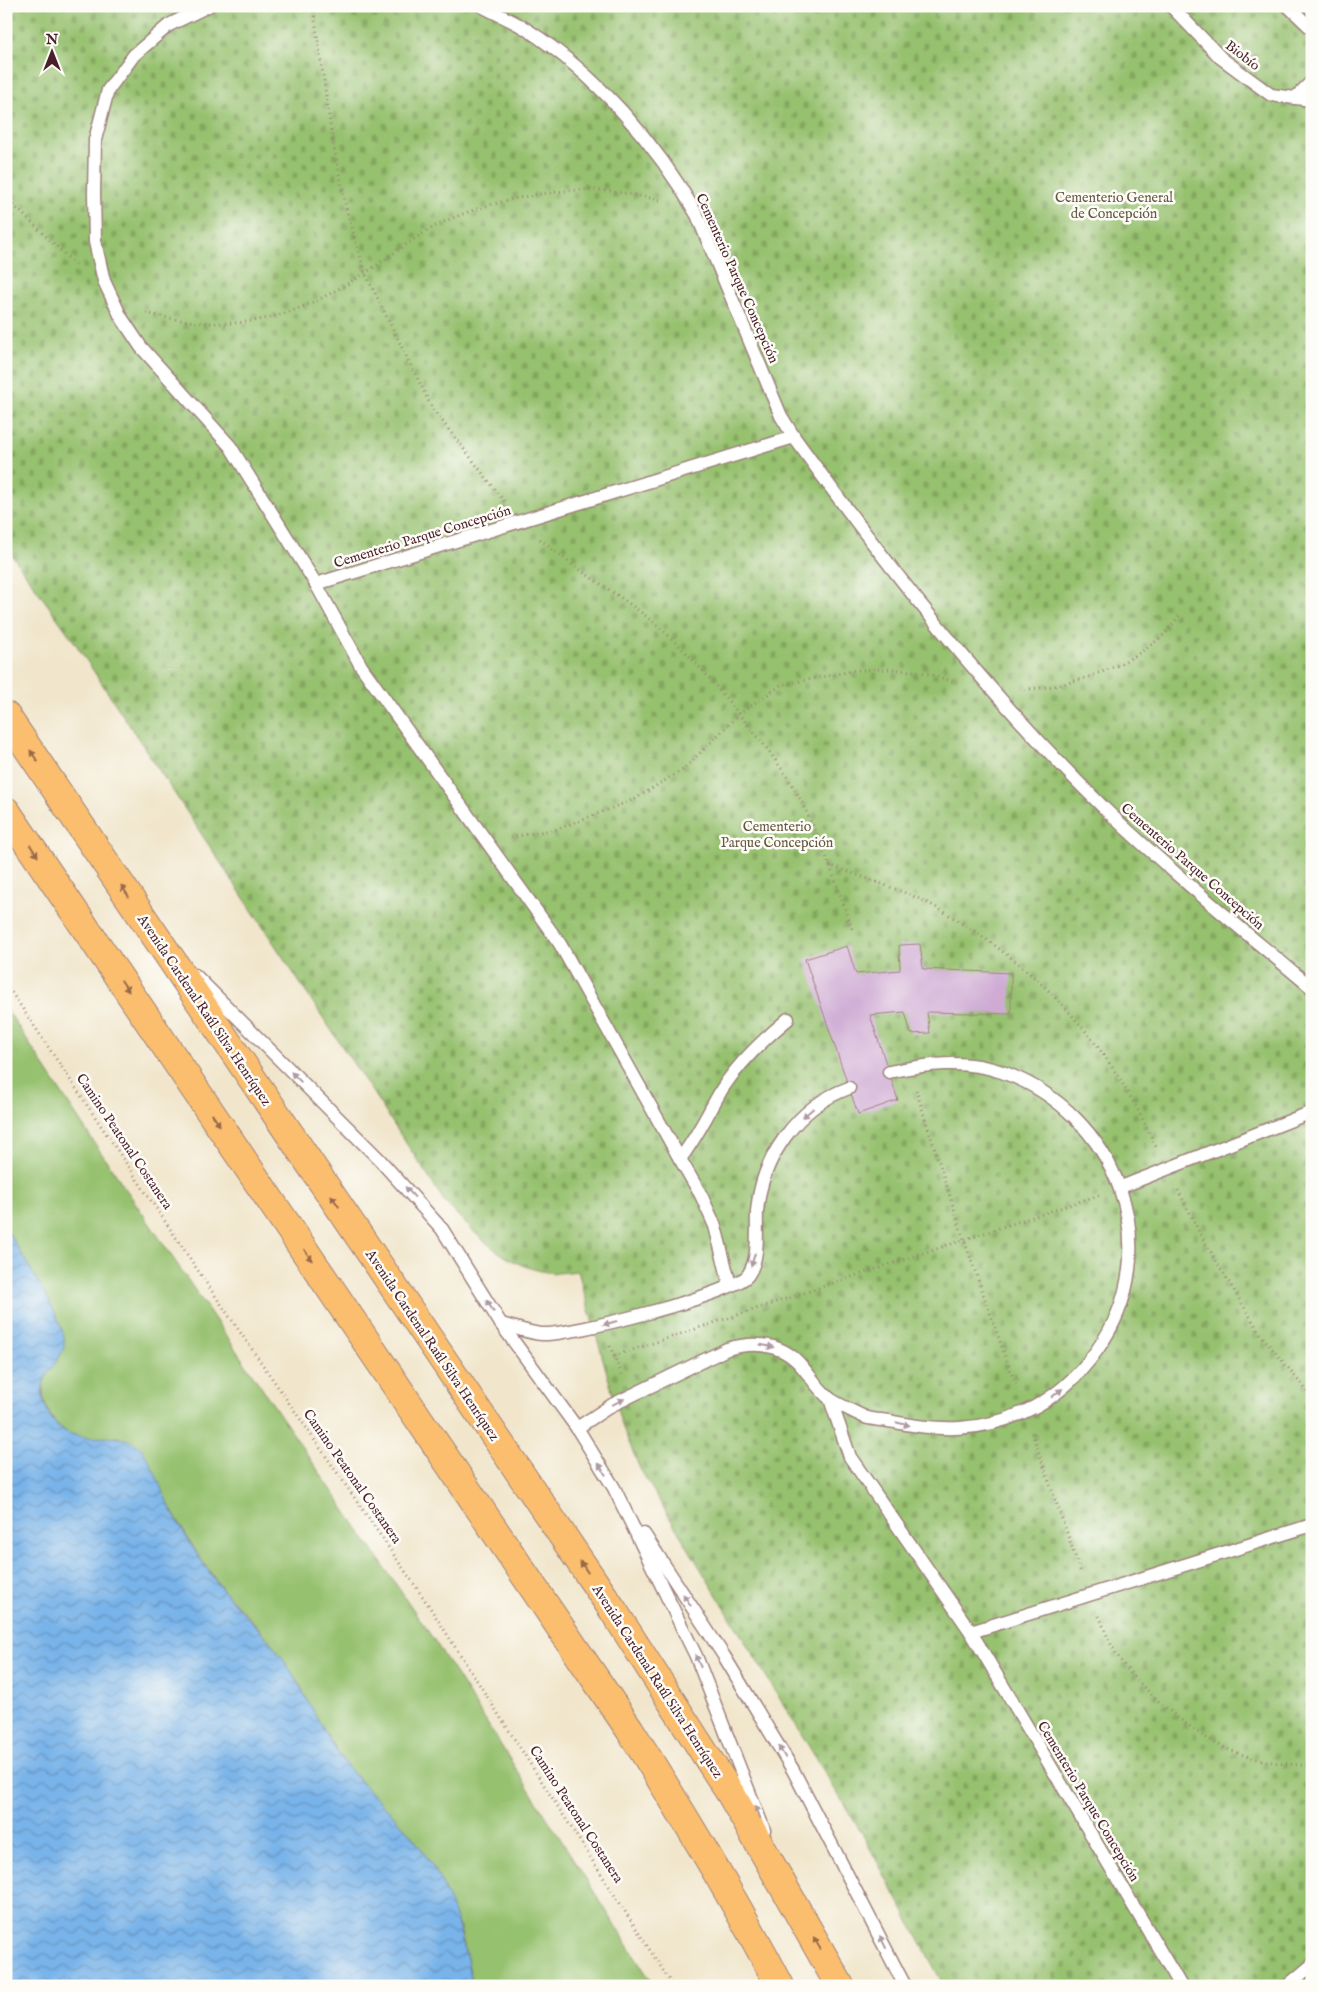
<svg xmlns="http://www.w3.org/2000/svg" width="1318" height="1992" font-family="'IM FELL English',serif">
<defs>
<pattern id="cemetery-stones" width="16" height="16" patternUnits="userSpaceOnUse" patternTransform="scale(1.25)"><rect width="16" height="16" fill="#96c16e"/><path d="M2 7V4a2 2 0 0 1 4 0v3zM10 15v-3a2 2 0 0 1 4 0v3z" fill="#83a55f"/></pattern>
<pattern id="water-waves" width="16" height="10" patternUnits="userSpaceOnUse" patternTransform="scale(1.25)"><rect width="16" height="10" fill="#78b3e9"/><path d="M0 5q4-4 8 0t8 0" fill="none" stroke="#6491bd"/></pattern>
</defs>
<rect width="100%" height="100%" fill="#fdfcf7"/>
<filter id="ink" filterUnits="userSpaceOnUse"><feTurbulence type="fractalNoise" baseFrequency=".02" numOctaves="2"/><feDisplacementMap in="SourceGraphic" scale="10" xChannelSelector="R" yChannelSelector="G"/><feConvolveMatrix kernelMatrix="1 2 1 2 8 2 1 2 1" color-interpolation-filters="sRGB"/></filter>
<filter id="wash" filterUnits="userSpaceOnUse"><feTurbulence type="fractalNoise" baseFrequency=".0096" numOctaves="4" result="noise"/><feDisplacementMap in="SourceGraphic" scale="20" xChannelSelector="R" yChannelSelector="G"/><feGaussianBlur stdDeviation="1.12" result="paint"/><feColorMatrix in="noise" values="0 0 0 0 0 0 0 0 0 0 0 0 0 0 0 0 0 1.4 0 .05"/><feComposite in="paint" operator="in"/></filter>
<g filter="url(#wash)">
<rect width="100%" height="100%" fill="#f1e6cc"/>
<path fill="#96c16e" stroke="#70704c" d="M 6,1008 L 91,1138 L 436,1643 L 654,1986 L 473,1986 L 460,1928 L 366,1788 L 347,1766 L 315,1717 L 298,1681 L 259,1628 L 222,1589 L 198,1555 L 170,1508 L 119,1437 C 104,1438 87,1441 73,1435 C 50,1426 37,1396 46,1374 C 48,1369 53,1366 56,1362 L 17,1248 L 6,1228 Z"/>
<path fill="url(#cemetery-stones)" stroke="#70704c" d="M 6,6 L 1312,6 L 1312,1986 L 944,1986 L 864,1837 L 640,1469 L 621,1423 L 578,1271 C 568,1272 557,1274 547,1272 C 504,1266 473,1232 445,1202 L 73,640 L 6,547 Z"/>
<path fill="url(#water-waves)" stroke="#61698a" d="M 6,1228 C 20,1254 61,1313 64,1338 C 68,1365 28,1372 48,1412 C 72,1459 121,1420 143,1451 C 155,1467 160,1489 170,1507 C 184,1535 202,1563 221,1588 C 240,1612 264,1631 281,1656 C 306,1691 321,1732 347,1766 C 364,1788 385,1805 403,1826 C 446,1874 460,1924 473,1986 L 6,1986 Z"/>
<g id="blocks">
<polygon fill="#cfabd4" points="920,944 923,969 1011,973 1011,1014 927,1012 930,1033 911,1034 905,1012 870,1015 898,1100 858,1114 805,959 847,946 856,974 900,970 899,945"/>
</g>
</g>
<g filter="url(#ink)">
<use href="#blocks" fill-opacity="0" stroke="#9e827c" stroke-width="1"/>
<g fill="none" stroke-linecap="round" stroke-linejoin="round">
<g stroke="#9e827c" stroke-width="15">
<g id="service">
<polyline points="208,6 169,25 134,55 108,90 95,140 94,194 95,242 104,281 121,317 141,347 230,446 316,584 361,666 560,944 680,1159"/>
<path d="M 482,6 C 496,14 512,20 526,29 C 596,74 656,143 697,215 L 781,416 L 794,437"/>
<polyline points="1171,6 1221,58 1271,95 1312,100"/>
<polyline points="1288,6 1312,29"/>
<polyline points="1295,98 1312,81"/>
<path d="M 316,584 L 794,437 C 889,569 990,697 1107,811 C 1172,873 1243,930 1312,988"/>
<polyline points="195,975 378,1158 442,1229 501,1324 577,1428 614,1488 696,1656 764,1830"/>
<polyline points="1121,1187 1312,1112"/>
<path d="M 730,1285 L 715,1226 L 701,1195 L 680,1159 C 697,1137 708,1113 722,1089 C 739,1063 764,1039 788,1019"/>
<path d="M 501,1324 C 514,1327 529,1333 542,1334 C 569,1336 734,1294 748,1275 C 760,1258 756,1231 757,1212 C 761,1158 798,1106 849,1088"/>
<polyline points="830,1399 850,1457 971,1632 1181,1986"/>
<path d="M 577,1428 L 612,1405 L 727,1349 C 750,1342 778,1342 797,1361 C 808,1372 816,1387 829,1398 C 832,1401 863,1417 868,1418 C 876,1420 885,1420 894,1422 C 939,1431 981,1432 1024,1412 C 1054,1399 1078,1377 1097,1350 C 1170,1249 1116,1112 1002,1072 C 965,1059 926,1064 889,1072"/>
<polyline points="644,1534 724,1656 793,1770 905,1986"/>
<polyline points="971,1632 1312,1525"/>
<polyline points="1287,1986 1312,1965"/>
</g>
</g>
<g stroke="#9e827c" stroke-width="30">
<g id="primary">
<polyline points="6,716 613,1610 732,1796 840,1986"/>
<path d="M 6,811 L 630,1730 C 683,1814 734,1898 780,1986"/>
</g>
</g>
<g stroke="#9e827c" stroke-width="3" stroke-dasharray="1 4" stroke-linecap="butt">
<polyline points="313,6 332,137 346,208 365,273 432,408 505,502"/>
<polyline points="6,198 76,265"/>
<path d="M 146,313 C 236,335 288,322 365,273 C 393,255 418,233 448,220 C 489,202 537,192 581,190 C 607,189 635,195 660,200"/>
<path d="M 540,539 C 575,570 617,592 653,622 C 685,648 712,681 738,713 C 761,741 783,767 800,799 C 822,841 838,887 853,932"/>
<path d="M 1025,689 C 1072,687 1124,668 1160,638 C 1168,631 1174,622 1181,614"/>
<polyline points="511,837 558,829 635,799 685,768 739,714 781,685 857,670 891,669 922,672 955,682"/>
<path d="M 829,865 C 860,876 892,887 922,900 C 941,909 960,922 977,933 C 1060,989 1116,1058 1157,1149"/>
<polyline points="6,984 207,1284 427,1603 673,1986"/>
<polyline points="916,1090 964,1240 1017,1389"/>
<polyline points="1178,1190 1203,1239 1261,1335 1312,1397"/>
<polyline points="610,1346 622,1375"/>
<polyline points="614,1356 1099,1195"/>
<polyline points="1032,1433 1081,1573"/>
<path d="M 1099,1616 C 1105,1630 1110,1645 1119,1658 C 1138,1687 1191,1732 1223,1747 C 1250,1759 1281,1766 1312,1765"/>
</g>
<use href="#service" stroke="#fff" stroke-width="12"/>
<use href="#primary" stroke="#fabe6e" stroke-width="28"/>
</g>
<defs><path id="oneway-solid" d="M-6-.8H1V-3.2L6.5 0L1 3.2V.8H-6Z" transform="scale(1.25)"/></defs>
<g fill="#996749">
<use href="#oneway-solid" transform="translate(34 756) rotate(-124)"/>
<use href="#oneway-solid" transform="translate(34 851) rotate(56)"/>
<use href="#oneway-solid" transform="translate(125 891) rotate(-124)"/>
<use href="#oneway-solid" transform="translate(125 986) rotate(56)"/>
<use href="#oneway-solid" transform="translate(216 1120) rotate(56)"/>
<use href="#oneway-solid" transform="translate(335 1201) rotate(-124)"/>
<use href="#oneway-solid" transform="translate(308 1255) rotate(56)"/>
<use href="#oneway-solid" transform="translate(584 1567) rotate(-124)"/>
<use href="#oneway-solid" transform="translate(817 1943) rotate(-120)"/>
</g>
<g fill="#ae9aa0">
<use href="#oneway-solid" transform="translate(296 1077) rotate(-135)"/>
<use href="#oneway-solid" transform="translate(808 1113) rotate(139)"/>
<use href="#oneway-solid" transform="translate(410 1192) rotate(-132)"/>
<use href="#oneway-solid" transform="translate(753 1260) rotate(106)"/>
<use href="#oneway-solid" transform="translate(490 1306) rotate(-122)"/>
<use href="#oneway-solid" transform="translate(610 1323) rotate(165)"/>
<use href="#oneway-solid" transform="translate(767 1346) rotate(11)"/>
<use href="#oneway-solid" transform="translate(1057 1393) rotate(-38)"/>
<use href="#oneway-solid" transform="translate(618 1402) rotate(-27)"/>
<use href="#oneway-solid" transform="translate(903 1424) rotate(13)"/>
<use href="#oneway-solid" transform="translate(602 1469) rotate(-122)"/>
<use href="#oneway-solid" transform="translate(687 1600) rotate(-123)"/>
<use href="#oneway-solid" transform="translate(698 1661) rotate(-113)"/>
<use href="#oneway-solid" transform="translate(782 1752) rotate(-120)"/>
<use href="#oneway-solid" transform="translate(758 1812) rotate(-111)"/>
<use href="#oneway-solid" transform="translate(883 1942) rotate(-117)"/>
</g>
</g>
<g text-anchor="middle" stroke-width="5" stroke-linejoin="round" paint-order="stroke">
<g font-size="14" fill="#4a1f2b" stroke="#fdfcf7">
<text transform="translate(1243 55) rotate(38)" y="5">Biobío</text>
<text transform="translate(738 278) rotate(66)" y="5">Cementerio Parque Concepción</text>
<text transform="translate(422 536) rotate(-17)" y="5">Cementerio Parque Concepción</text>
<text transform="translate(1193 866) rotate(41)" y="5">Cementerio Parque Concepción</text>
<text transform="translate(205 1010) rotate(56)" y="5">Avenida Cardenal Raúl Silva Henríquez</text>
<text transform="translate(125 1141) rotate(56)" y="5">Camino Peatonal Costanera</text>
<text transform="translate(433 1345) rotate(56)" y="5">Avenida Cardenal Raúl Silva Henríquez</text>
<text transform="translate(353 1476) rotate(55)" y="5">Camino Peatonal Costanera</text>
<text transform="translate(658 1681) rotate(57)" y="5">Avenida Cardenal Raúl Silva Henríquez</text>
<text transform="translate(1089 1801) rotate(59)" y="5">Cementerio Parque Concepción</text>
<text transform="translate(577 1814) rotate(57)" y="5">Camino Peatonal Costanera</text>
</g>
<g font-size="14" fill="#655842" stroke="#fdfcf7">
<text x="1114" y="202">Cementerio General<tspan x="1114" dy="16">de Concepción</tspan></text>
<text x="777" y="831">Cementerio<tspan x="777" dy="16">Parque Concepción</tspan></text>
</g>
</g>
<rect width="1318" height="1992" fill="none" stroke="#fdfcf7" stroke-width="25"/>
<g transform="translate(52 52)" stroke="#fdfcf7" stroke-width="4" paint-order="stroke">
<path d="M0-4L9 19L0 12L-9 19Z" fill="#4a1f2b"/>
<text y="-8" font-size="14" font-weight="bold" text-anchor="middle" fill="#4a1f2b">N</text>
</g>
</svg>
